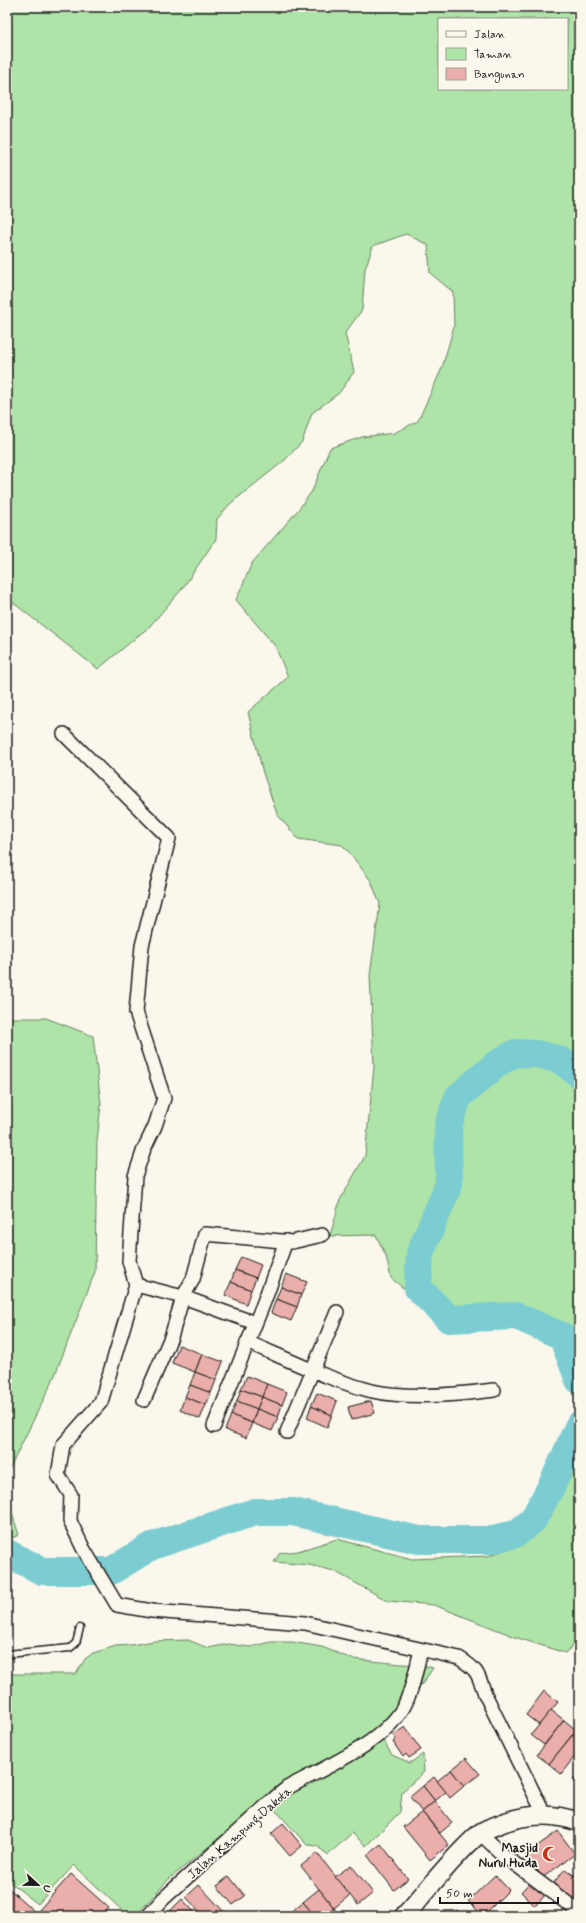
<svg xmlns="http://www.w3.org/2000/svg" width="586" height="1923" font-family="Mynerve,sans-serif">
<rect width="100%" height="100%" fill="#fbf7ec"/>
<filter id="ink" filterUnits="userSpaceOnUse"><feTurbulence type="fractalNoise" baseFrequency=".025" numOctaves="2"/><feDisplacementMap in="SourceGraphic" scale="8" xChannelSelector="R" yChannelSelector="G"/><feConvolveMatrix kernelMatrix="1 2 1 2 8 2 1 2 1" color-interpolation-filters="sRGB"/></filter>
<g filter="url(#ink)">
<g fill="#aee4a7" stroke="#658062" fill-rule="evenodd">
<path d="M 7,7 L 579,7 L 579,1349 L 574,1336 L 544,1316 L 511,1308 L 481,1311 L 449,1308 L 429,1288 L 403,1288 L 391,1278 L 386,1256 L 376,1235 L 330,1236 L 340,1200 L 365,1156 L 374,1067 L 370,975 L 380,904 L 371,881 L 349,852 L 342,845 L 298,839 L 277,814 L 263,773 L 248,712 L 288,677 L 275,646 L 236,600 L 252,563 L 298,510 L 312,491 L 330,448 L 362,437 L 394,433 L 418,421 L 442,368 L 454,326 L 453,292 L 430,273 L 428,245 L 406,234 L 373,246 L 365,269 L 362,310 L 345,333 L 354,372 L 339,393 L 312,413 L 302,442 L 285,460 L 230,504 L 217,519 L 216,539 L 182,589 L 149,627 L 98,669 L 7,598 ZM 439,19 L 567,19 L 567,89 L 439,89 Z"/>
<polygon points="7,1018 46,1018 93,1036 101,1104 97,1141 95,1272 53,1380 8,1472 8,1500 19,1535 7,1540"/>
<polygon points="579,1453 579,1640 565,1653 518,1638 434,1605 388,1601 334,1571 309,1565 274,1562 280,1553 298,1551 337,1539 412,1559 488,1556 528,1541 570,1478"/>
<polygon points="188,1640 208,1648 229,1644 250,1647 271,1642 292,1642 322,1647 352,1659 401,1664 423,1665 433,1668 423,1683 400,1702 385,1725 383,1740 392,1755 410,1763 423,1754 424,1772 402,1792 400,1812 366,1846 352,1833 328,1855 317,1846 307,1845 279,1814 264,1801 168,1880 135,1916 128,1916 74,1865 38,1904 7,1880 7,1674 76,1674 85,1659 93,1653 116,1646 131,1645 154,1641"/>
</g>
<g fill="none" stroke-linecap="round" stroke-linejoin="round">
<g stroke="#7ccdd2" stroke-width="28">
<polyline points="579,1074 560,1060 537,1054 515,1053 498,1063 458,1097 448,1127 449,1184 420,1253 418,1288 449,1319 516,1316 562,1336 579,1380"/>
<polyline points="7,1553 42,1571 111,1571 152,1546 255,1512 293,1512 419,1540 489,1540 516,1534 533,1520 553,1483 579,1425"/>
</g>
</g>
<g fill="#eaafab" stroke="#1c1c1c">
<polygon points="241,1257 261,1265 256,1278 235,1270"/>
<polygon points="235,1270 256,1278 251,1290 231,1282"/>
<polygon points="286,1274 307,1282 301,1295 281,1287"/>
<polygon points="231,1282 251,1290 246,1304 225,1295"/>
<polygon points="281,1287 301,1295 297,1307 276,1299"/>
<polygon points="276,1299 297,1307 291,1321 271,1313"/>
<polygon points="179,1345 202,1354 195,1372 172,1363"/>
<polygon points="202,1354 223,1362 216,1380 195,1372"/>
<polygon points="195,1372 216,1380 211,1393 190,1385"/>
<polygon points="247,1376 267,1384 262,1397 241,1389"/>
<polygon points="267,1384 287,1392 282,1405 262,1397"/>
<polygon points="190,1385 211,1393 206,1405 185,1397"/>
<polygon points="241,1389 262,1397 257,1409 237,1401"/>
<polygon points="317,1393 337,1401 332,1415 311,1406"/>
<polygon points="185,1397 206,1405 200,1419 180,1410"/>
<polygon points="262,1397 282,1405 278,1417 257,1409"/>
<polygon points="237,1401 257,1409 252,1423 231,1415"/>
<polygon points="371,1401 375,1413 351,1420 348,1407"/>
<polygon points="311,1406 332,1415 327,1427 307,1418"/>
<polygon points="257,1409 278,1417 272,1431 252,1423"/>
<polygon points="231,1415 252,1423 246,1438 225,1430"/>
<polygon points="544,1691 558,1702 539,1725 526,1715"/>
<polygon points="551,1710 564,1720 544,1745 531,1735"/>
<polygon points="564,1720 576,1730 549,1764 537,1755"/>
<polygon points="405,1727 421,1750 409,1758 406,1754 403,1757 393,1742 396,1740 393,1735"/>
<polygon points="574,1733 579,1737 579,1751 561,1774 549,1764"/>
<polygon points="466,1758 480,1774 464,1786 451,1770"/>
<polygon points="451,1770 464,1786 450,1798 437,1781"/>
<polygon points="579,1773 579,1786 573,1781"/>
<polygon points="434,1777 446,1792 435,1801 423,1786"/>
<polygon points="423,1786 435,1801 422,1812 410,1797"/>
<polygon points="435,1801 452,1823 440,1833 422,1812"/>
<polygon points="422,1812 449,1845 430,1860 403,1827"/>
<polygon points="283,1823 302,1846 290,1856 271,1834"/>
<polygon points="558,1831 575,1854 542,1878 525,1855"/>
<polygon points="381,1844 408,1879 394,1890 367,1855"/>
<polygon points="317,1853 350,1895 334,1908 301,1866"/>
<polygon points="351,1865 373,1893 358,1905 335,1877"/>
<polygon points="565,1869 579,1879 579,1908 551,1886"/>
<polygon points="71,1874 109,1908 103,1916 46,1916 39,1910"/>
<polygon points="495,1875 509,1890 483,1916 468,1901"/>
<polygon points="229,1876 245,1896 233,1905 217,1886"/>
<polygon points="533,1879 548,1892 535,1906 521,1892"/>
<polygon points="199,1885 226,1914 224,1916 204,1916 186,1897"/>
<polygon points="7,1887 34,1911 29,1916 7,1916"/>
<polygon points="319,1889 334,1908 324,1916 315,1916 303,1902"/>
<polygon points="182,1899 198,1916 165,1916"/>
<polygon points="303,1902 315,1916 290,1916 288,1914"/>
<polygon points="334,1908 340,1916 324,1916"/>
<polygon points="457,1910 463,1916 450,1916"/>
<polygon points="34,1911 40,1916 29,1916"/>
<polygon points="551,1912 555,1916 547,1916"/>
</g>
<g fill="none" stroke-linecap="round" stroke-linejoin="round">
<g stroke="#1c1c1c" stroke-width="9">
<polyline id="lane" points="7,1654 70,1648 76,1643 80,1628"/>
</g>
<g stroke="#1c1c1c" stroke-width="16">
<g id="street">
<path d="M 64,734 L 169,838 L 142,946 L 136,1012 L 164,1098 L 155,1126 L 144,1149 L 135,1176 L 129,1261 L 136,1285 L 101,1402 L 63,1445 L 58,1475 L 71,1495 L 70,1521 L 83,1548 L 117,1605 L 152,1611 L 305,1623 L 459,1658 C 478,1670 478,1674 485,1694 L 544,1814"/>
<polyline points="136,1285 183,1297 255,1323"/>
<path d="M 247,1342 C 287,1359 329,1380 372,1391 C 409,1399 457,1395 494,1390"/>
<polyline points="144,1400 171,1337 183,1297 193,1279 205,1234 292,1242 322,1235"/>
<polyline points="214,1426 264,1302 286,1241"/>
<polyline points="287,1432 337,1312"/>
<polyline points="480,1833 503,1855 579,1912"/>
<path d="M 148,1916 L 163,1899 L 277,1796 L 287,1788 C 323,1768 381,1745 403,1708 C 413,1690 416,1669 421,1650"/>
</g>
</g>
<g stroke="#1c1c1c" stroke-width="21">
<path id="secondary" d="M 404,1916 C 429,1889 451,1858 479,1834 C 483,1830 490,1828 495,1826 C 522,1814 551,1812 579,1822"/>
</g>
<use href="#lane" stroke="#fbf7ec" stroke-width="6"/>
<use href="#street" stroke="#fbf7ec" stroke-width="13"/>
<use href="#secondary" stroke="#fbf7ec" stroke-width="18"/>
</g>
</g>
<defs>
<g id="mosque-bare" transform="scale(1.2)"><path d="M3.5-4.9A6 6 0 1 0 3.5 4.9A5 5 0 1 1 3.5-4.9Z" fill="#c8321e" stroke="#fbf7ec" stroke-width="2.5" paint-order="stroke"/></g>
</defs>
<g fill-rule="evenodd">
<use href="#mosque-bare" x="550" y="1854"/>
</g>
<g text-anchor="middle" stroke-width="3.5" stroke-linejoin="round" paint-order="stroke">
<g font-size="13" fill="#1c1c1c" stroke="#fbf7ec">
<text transform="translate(239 1832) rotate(-41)" y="5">Jalan Kampung Dakota</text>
</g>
<g font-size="13" font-weight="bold" fill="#1c1c1c" stroke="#fbf7ec" text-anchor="end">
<text x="538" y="1852">Masjid<tspan x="538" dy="15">Nurul Huda</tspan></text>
</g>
</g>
<rect width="586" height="1923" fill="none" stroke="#fbf7ec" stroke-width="24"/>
<rect x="12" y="12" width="562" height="1899" fill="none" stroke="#1c1c1c" stroke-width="1.5" filter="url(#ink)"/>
<rect x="438" y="18" width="130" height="72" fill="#fbf7ec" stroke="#a29f99"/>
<rect x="446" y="31" width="20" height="6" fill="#fbf7ec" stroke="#a29f99"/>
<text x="474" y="38" font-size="12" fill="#1c1c1c">Jalan</text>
<rect x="446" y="48" width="20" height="12" fill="#aee4a7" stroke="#a29f99"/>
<text x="474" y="58" font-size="12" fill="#1c1c1c">Taman</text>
<rect x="446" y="68" width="20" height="12" fill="#eaafab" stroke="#a29f99"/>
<text x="474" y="78" font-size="12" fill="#1c1c1c">Bangunan</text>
<g transform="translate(38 1885) rotate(112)" stroke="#fbf7ec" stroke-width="3" paint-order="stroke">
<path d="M0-3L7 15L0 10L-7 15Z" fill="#1c1c1c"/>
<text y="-6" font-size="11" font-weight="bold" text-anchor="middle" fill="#1c1c1c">U</text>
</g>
<path d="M440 1897v6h118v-6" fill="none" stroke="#1c1c1c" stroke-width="2"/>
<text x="446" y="1897" font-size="12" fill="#1c1c1c" stroke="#fbf7ec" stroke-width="3" paint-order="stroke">50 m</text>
</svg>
